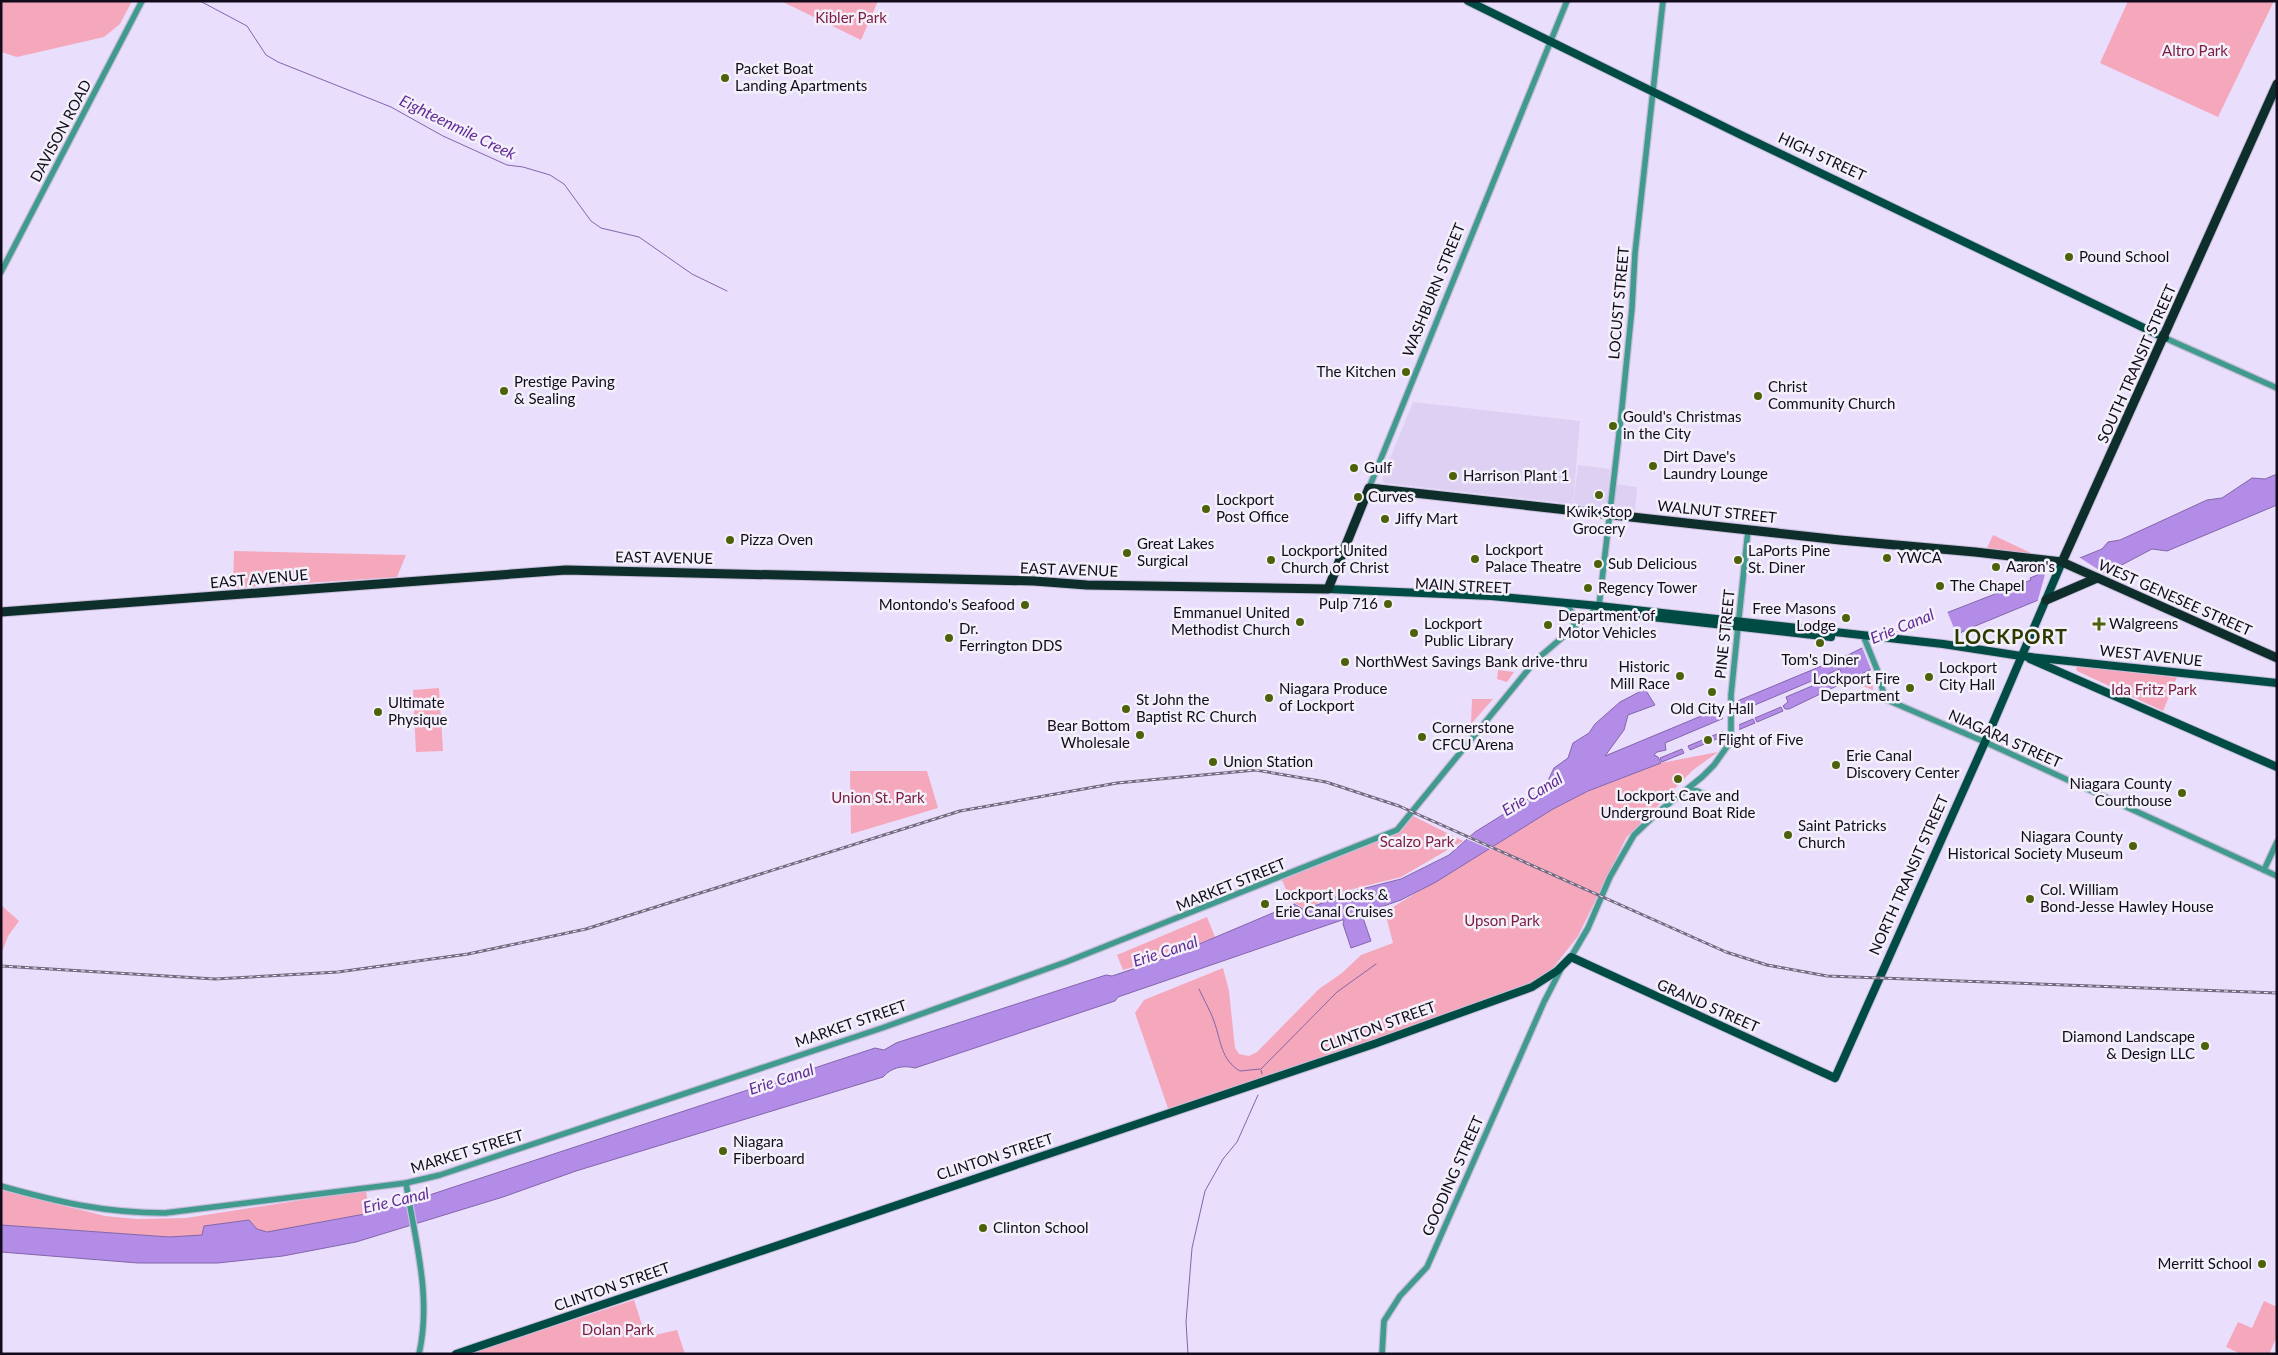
<svg xmlns="http://www.w3.org/2000/svg" width="2278" height="1355" font-family="Lato,sans-serif">
<rect width="100%" height="100%" fill="#eadefd"/>
<g fill="#ddd0f3">
<polygon points="1413,402 1580,421 1573,504 1384,483 1382,478"/>
<polygon points="1578,465 1610,469 1609,483 1637,487 1635,510 1573,505"/>
</g>
<g fill="#f5a7bb">
<polygon points="1,1 132,1 120,24 104,37 17,57 1,52"/>
<polygon points="781,1 878,1 861,40"/>
<polygon points="2128,1 2274,1 2218,117 2100,63"/>
<polygon points="1993,535 2033,554 1989,550 1987,548"/>
<polygon points="234,551 406,555 397,577 233,588"/>
<polygon points="2079,666 2177,677 2163,711 2077,671 2076,668"/>
<polygon points="1498,670 1514,672 1507,682 1497,679"/>
<polygon points="1872,676 1873,690 1856,683"/>
<polygon points="439,688 443,751 416,752 413,690"/>
<polygon points="1472,699 1493,699 1471,724"/>
<polygon points="1718,752 1693,770 1626,838 1578,936 1553,968 1525,986 1170,1114 1135,1013 1144,1000 1223,968 1229,991 1235,1048 1239,1054 1249,1056 1257,1052 1319,989 1342,973 1361,955 1393,943 1385,912 1553,809 1588,791 1661,763"/>
<polygon points="850,771 927,771 938,808 851,834"/>
<polygon points="1411,815 1463,841 1401,877 1341,892 1323,902 1303,908 1291,901 1281,878 1398,832"/>
<polygon points="1,905 19,921 8,936 1,955"/>
<polygon points="1207,917 1215,937 1165,957 1123,970 1117,955"/>
<polygon points="1,1190 105,1216 137,1219 186,1218 366,1190 369,1213 267,1232 257,1229 248,1220 205,1226 202,1235 169,1237 1,1225"/>
<polygon points="634,1300 646,1337 677,1330 685,1354 468,1354"/>
<polygon points="2264,1301 2277,1307 2277,1336 2269,1354 2241,1354 2226,1347 2238,1322 2252,1328"/>
</g>
<g fill="#b38ce7" stroke="#8365aa">
<path d="M 2277,474 L 2277,505 L 2167,551 L 2152,549 L 2116,568 L 1968,629 L 1958,634 L 1958,637 L 1870,670 L 1789,709 L 1785,709 L 1783,706 L 1788,702 L 1786,697 L 1838,675 L 1841,671 L 1840,669 L 1665,743 L 1666,750 L 1657,752 L 1654,755 L 1658,757 L 1661,763 L 1588,791 L 1553,809 L 1436,882 L 1401,900 L 1352,917 L 1353,918 L 1362,915 L 1371,941 L 1351,948 L 1343,924 L 1344,920 L 1342,920 L 1118,997 L 1115,1001 L 915,1068 C 903,1065 892,1067 883,1077 L 576,1171 L 503,1197 L 356,1242 L 283,1256 L 218,1263 L 138,1263 L 1,1252 L 1,1225 L 169,1237 L 202,1235 L 204,1226 L 249,1220 L 257,1229 L 267,1232 L 381,1211 L 875,1048 L 884,1050 L 896,1043 L 1106,975 L 1112,976 L 1166,958 L 1294,904 L 1303,909 L 1323,903 L 1342,894 L 1401,879 L 1449,855 L 1475,832 L 1544,789 L 1554,768 L 1568,758 L 1573,743 L 1589,733 L 1595,724 L 1620,702 L 1645,689 L 1655,705 L 1628,715 L 1624,730 L 1605,756 L 1848,655 L 1882,638 L 2031,580 L 2030,578 L 2102,549 L 2108,542 L 2120,540 L 2207,500 L 2222,498 L 2252,478 L 2265,479 Z"/>
<polygon points="1781,707 1783,711 1757,722 1755,718"/>
<polygon points="1753,719 1755,723 1690,750 1688,746"/>
<polygon points="1682,749 1684,753 1662,762 1660,758"/>
</g>
<g fill="#eadefd">
<polygon points="2079,557 2105,574 2037,603 2046,571"/>
<polygon points="1947,611 1958,638 1872,672 1862,647"/>
<polygon points="1738,699 1739,716 1723,722 1723,704"/>
<polygon points="1739,722 1739,732 1723,739 1723,729"/>
<polygon points="1468,835 1496,848 1492,850 1464,838"/>
</g>
<g fill="none" stroke-linecap="round" stroke-linejoin="round">
<g stroke="#8365aa" stroke-width="1">
<polyline points="200,1 247,26 266,55 278,62 391,107 443,136 507,165 523,167 550,175 564,184 591,221 601,228 639,237 692,274 727,291"/>
<polyline points="1175,945 1178,950"/>
<path d="M 1199,989 C 1204,1000 1210,1010 1214,1021 C 1221,1041 1221,1060 1240,1071 L 1260,1069"/>
<polyline points="1261,1069 1337,992 1376,964"/>
<polyline points="1261,1070 1262,1074"/>
<polyline points="1188,1354 1186,1322 1192,1248 1205,1191 1223,1159 1237,1142 1258,1095"/>
</g>
<g stroke="#c7bcd9" stroke-width="8">
<g id="minor">
<polyline points="1,272 142,1"/>
<polyline points="2165,338 2277,388"/>
<polyline points="1369,488 1567,1"/>
<polyline points="1565,603 1575,616 1573,629"/>
<polyline points="1863,635 1878,672 1885,699 1985,742 2277,876"/>
<polyline points="1688,790 1697,791 1708,796"/>
<polyline points="2264,870 2277,842"/>
<polyline points="1571,957 1588,928 1610,877 1634,835 1656,814 1702,777 1714,765 1731,741 1731,695 1748,530"/>
<path d="M 406,1183 C 415,1240 432,1297 419,1354"/>
<path d="M 1,1186 C 58,1202 105,1213 165,1213 L 406,1183 L 440,1175 L 882,1028 L 1066,962 L 1397,830 L 1536,660 L 1599,606 L 1621,417 L 1632,308 L 1635,253 L 1663,1"/>
<polyline points="1382,1354 1384,1321 1400,1296 1427,1267 1544,1002 1561,969"/>
</g>
</g>
<g stroke="#c7bcd9" stroke-width="10">
<g id="major">
<polyline points="1468,1 1739,134 2165,338"/>
<polyline points="1328,589 1491,596 1599,606 1943,644 2021,656 2277,683"/>
<polyline points="1634,615 1831,637"/>
<polyline points="2030,659 2277,767"/>
<polyline points="456,1354 1374,1044 1532,987 1557,971 1571,957 1835,1078 1985,742 2062,562"/>
</g>
</g>
<g stroke="#c7bcd9" stroke-width="11">
<g id="highway">
<polyline points="2062,562 2277,84"/>
<polyline points="2046,600 2097,578"/>
<polyline points="1,612 566,570 1034,581 1087,585 1328,589 1369,488 1840,540 1975,552 2062,562 2277,658"/>
</g>
</g>
<use href="#minor" stroke="#409b8e" stroke-width="5.5"/>
<use href="#major" stroke="#004c44" stroke-width="8"/>
<use href="#highway" stroke="#0d2e2a" stroke-width="9"/>
<g stroke="#746b82" stroke-width="3">
<polyline id="rail" points="1,966 215,979 338,972 468,954 586,929 960,811 1117,783 1256,770 1326,782 1399,806 1726,952 1767,965 1827,976 2277,993"/>
</g>
<use href="#rail" stroke="#f3f0fa" stroke-width="1" stroke-dasharray="4" stroke-linecap="butt"/>
</g>
<g fill="#4d610b" stroke="#f3f0fa" stroke-width="2">
<circle cx="725" cy="78" r="5"/>
<circle cx="2069" cy="257" r="5"/>
<circle cx="1406" cy="372" r="5"/>
<circle cx="504" cy="391" r="5"/>
<circle cx="1758" cy="396" r="5"/>
<circle cx="1613" cy="426" r="5"/>
<circle cx="1653" cy="466" r="5"/>
<circle cx="1354" cy="468" r="5"/>
<circle cx="1453" cy="476" r="5"/>
<circle cx="1599" cy="495" r="5"/>
<circle cx="1358" cy="497" r="5"/>
<circle cx="1206" cy="509" r="5"/>
<circle cx="1385" cy="519" r="5"/>
<circle cx="730" cy="540" r="5"/>
<circle cx="1127" cy="553" r="5"/>
<circle cx="1887" cy="558" r="5"/>
<circle cx="1475" cy="559" r="5"/>
<circle cx="1271" cy="560" r="5"/>
<circle cx="1738" cy="560" r="5"/>
<circle cx="1598" cy="564" r="5"/>
<circle cx="1996" cy="567" r="5"/>
<circle cx="1940" cy="586" r="5"/>
<circle cx="1588" cy="588" r="5"/>
<circle cx="1388" cy="604" r="5"/>
<circle cx="1025" cy="605" r="5"/>
<circle cx="1846" cy="618" r="5"/>
<circle cx="1300" cy="622" r="5"/>
<path d="M2096.5 616.5h5v5h5v5h-5v5h-5v-5h-5v-5h5z"/>
<circle cx="1548" cy="625" r="5"/>
<circle cx="1414" cy="633" r="5"/>
<circle cx="949" cy="638" r="5"/>
<circle cx="1820" cy="643" r="5"/>
<circle cx="1345" cy="662" r="5"/>
<circle cx="1680" cy="676" r="5"/>
<circle cx="1929" cy="677" r="5"/>
<circle cx="1910" cy="688" r="5"/>
<circle cx="1712" cy="692" r="5"/>
<circle cx="1269" cy="698" r="5"/>
<circle cx="1126" cy="709" r="5"/>
<circle cx="378" cy="712" r="5"/>
<circle cx="1140" cy="735" r="5"/>
<circle cx="1422" cy="737" r="5"/>
<circle cx="1708" cy="740" r="5"/>
<circle cx="1213" cy="762" r="5"/>
<circle cx="1836" cy="765" r="5"/>
<circle cx="1678" cy="779" r="5"/>
<circle cx="2182" cy="793" r="5"/>
<circle cx="1788" cy="835" r="5"/>
<circle cx="2133" cy="846" r="5"/>
<circle cx="2030" cy="899" r="5"/>
<circle cx="1265" cy="904" r="5"/>
<circle cx="2205" cy="1046" r="5"/>
<circle cx="723" cy="1151" r="5"/>
<circle cx="983" cy="1228" r="5"/>
<circle cx="2262" cy="1264" r="5"/>
</g>
<g text-anchor="middle" stroke-width="5" stroke-linejoin="round" paint-order="stroke">
<g font-size="15" fill="#7b1c40" stroke="#f3f0fa">
<text x="851" y="23">Kibler Park</text>
<text x="2195" y="56">Altro Park</text>
<text x="2154" y="695">Ida Fritz Park</text>
<text x="878" y="803">Union St. Park</text>
<text x="1417" y="847">Scalzo Park</text>
<text x="1502" y="926">Upson Park</text>
<text x="618" y="1335">Dolan Park</text>
</g>
<g font-size="15" fill="#120b1c" stroke="#f3f0fa" text-anchor="start">
<text x="735" y="74">Packet Boat<tspan x="735" dy="17">Landing Apartments</tspan></text>
<text x="2079" y="262">Pound School</text>
<text x="1396" y="377" text-anchor="end">The Kitchen</text>
<text x="514" y="387">Prestige Paving<tspan x="514" dy="17">&amp; Sealing</tspan></text>
<text x="1768" y="392">Christ<tspan x="1768" dy="17">Community Church</tspan></text>
<text x="1623" y="422">Gould's Christmas<tspan x="1623" dy="17">in the City</tspan></text>
<text x="1663" y="462">Dirt Dave's<tspan x="1663" dy="17">Laundry Lounge</tspan></text>
<text x="1364" y="473">Gulf</text>
<text x="1463" y="481">Harrison Plant 1</text>
<text x="1368" y="502">Curves</text>
<text x="1216" y="505">Lockport<tspan x="1216" dy="17">Post Office</tspan></text>
<text x="1599" y="517" text-anchor="middle">Kwik Stop<tspan x="1599" dy="17">Grocery</tspan></text>
<text x="1395" y="524">Jiffy Mart</text>
<text x="740" y="545">Pizza Oven</text>
<text x="1137" y="549">Great Lakes<tspan x="1137" dy="17">Surgical</tspan></text>
<text x="1485" y="555">Lockport<tspan x="1485" dy="17">Palace Theatre</tspan></text>
<text x="1281" y="556">Lockport United<tspan x="1281" dy="17">Church of Christ</tspan></text>
<text x="1748" y="556">LaPorts Pine<tspan x="1748" dy="17">St. Diner</tspan></text>
<text x="1897" y="563">YWCA</text>
<text x="1608" y="569">Sub Delicious</text>
<text x="2006" y="572">Aaron's</text>
<text x="1950" y="591">The Chapel</text>
<text x="1598" y="593">Regency Tower</text>
<text x="1378" y="609" text-anchor="end">Pulp 716</text>
<text x="1015" y="610" text-anchor="end">Montondo's Seafood</text>
<text x="1836" y="614" text-anchor="end">Free Masons<tspan x="1836" dy="17">Lodge</tspan></text>
<text x="1290" y="618" text-anchor="end">Emmanuel United<tspan x="1290" dy="17">Methodist Church</tspan></text>
<text x="1558" y="621">Department of<tspan x="1558" dy="17">Motor Vehicles</tspan></text>
<text x="1424" y="629">Lockport<tspan x="1424" dy="17">Public Library</tspan></text>
<text x="2109" y="629">Walgreens</text>
<text x="959" y="634">Dr.<tspan x="959" dy="17">Ferrington DDS</tspan></text>
<text x="1820" y="665" text-anchor="middle">Tom's Diner</text>
<text x="1355" y="667">NorthWest Savings Bank drive-thru</text>
<text x="1670" y="672" text-anchor="end">Historic<tspan x="1670" dy="17">Mill Race</tspan></text>
<text x="1939" y="673">Lockport<tspan x="1939" dy="17">City Hall</tspan></text>
<text x="1900" y="684" text-anchor="end">Lockport Fire<tspan x="1900" dy="17">Department</tspan></text>
<text x="1279" y="694">Niagara Produce<tspan x="1279" dy="17">of Lockport</tspan></text>
<text x="1136" y="705">St John the<tspan x="1136" dy="17">Baptist RC Church</tspan></text>
<text x="388" y="708">Ultimate<tspan x="388" dy="17">Physique</tspan></text>
<text x="1712" y="714" text-anchor="middle">Old City Hall</text>
<text x="1130" y="731" text-anchor="end">Bear Bottom<tspan x="1130" dy="17">Wholesale</tspan></text>
<text x="1432" y="733">Cornerstone<tspan x="1432" dy="17">CFCU Arena</tspan></text>
<text x="1718" y="745">Flight of Five</text>
<text x="1846" y="761">Erie Canal<tspan x="1846" dy="17">Discovery Center</tspan></text>
<text x="1223" y="767">Union Station</text>
<text x="2172" y="789" text-anchor="end">Niagara County<tspan x="2172" dy="17">Courthouse</tspan></text>
<text x="1678" y="801" text-anchor="middle">Lockport Cave and<tspan x="1678" dy="17">Underground Boat Ride</tspan></text>
<text x="1798" y="831">Saint Patricks<tspan x="1798" dy="17">Church</tspan></text>
<text x="2123" y="842" text-anchor="end">Niagara County<tspan x="2123" dy="17">Historical Society Museum</tspan></text>
<text x="2040" y="895">Col. William<tspan x="2040" dy="17">Bond-Jesse Hawley House</tspan></text>
<text x="1275" y="900">Lockport Locks &amp;<tspan x="1275" dy="17">Erie Canal Cruises</tspan></text>
<text x="2195" y="1042" text-anchor="end">Diamond Landscape<tspan x="2195" dy="17">&amp; Design LLC</tspan></text>
<text x="733" y="1147">Niagara<tspan x="733" dy="17">Fiberboard</tspan></text>
<text x="993" y="1233">Clinton School</text>
<text x="2252" y="1269" text-anchor="end">Merritt School</text>
</g>
<g font-size="15" fill="#120b1c" stroke="#f3f0fa">
<text transform="translate(61 131) rotate(-62)" y="5">DAVISON ROAD</text>
<text transform="translate(1822 157) rotate(25)" y="5">HIGH STREET</text>
<text transform="translate(1434 290) rotate(-68)" y="5">WASHBURN STREET</text>
<text transform="translate(1619 303) rotate(-85)" y="5">LOCUST STREET</text>
<text transform="translate(2137 364) rotate(-66)" y="5">SOUTH TRANSIT STREET</text>
<text transform="translate(1717 512) rotate(6)" y="5">WALNUT STREET</text>
<text transform="translate(664 558) rotate(1)" y="5">EAST AVENUE</text>
<text transform="translate(1069 570) rotate(2)" y="5">EAST AVENUE</text>
<text transform="translate(259 579) rotate(-5)" y="5">EAST AVENUE</text>
<text transform="translate(1463 586) rotate(3)" y="5">MAIN STREET</text>
<text transform="translate(2175 598) rotate(24)" y="5">WEST GENESEE STREET</text>
<text transform="translate(1725 634) rotate(-84)" y="5">PINE STREET</text>
<text transform="translate(2151 656) rotate(6)" y="5">WEST AVENUE</text>
<text transform="translate(2005 739) rotate(24)" y="5">NIAGARA STREET</text>
<text transform="translate(1909 875) rotate(-66)" y="5">NORTH TRANSIT STREET</text>
<text transform="translate(1231 885) rotate(-22)" y="5">MARKET STREET</text>
<text transform="translate(1708 1006) rotate(24)" y="5">GRAND STREET</text>
<text transform="translate(851 1024) rotate(-19)" y="5">MARKET STREET</text>
<text transform="translate(1378 1027) rotate(-20)" y="5">CLINTON STREET</text>
<text transform="translate(467 1152) rotate(-17)" y="5">MARKET STREET</text>
<text transform="translate(995 1157) rotate(-18)" y="5">CLINTON STREET</text>
<text transform="translate(1453 1176) rotate(-66)" y="5">GOODING STREET</text>
<text transform="translate(612 1287) rotate(-19)" y="5">CLINTON STREET</text>
</g>
<g font-size="16" font-style="italic" fill="#612b96" stroke="#f3f0fa">
<text transform="translate(458 127) rotate(26)" y="6">Eighteenmile Creek</text>
<text transform="translate(1902 626) rotate(-22)" y="6">Erie Canal</text>
<text transform="translate(1532 794) rotate(-31)" y="6">Erie Canal</text>
<text transform="translate(1165 951) rotate(-18)" y="6">Erie Canal</text>
<text transform="translate(781 1079) rotate(-18)" y="6">Erie Canal</text>
<text transform="translate(396 1200) rotate(-13)" y="6">Erie Canal</text>
</g>
<g font-size="20" font-weight="bold" letter-spacing="1" fill="#2c3a00" stroke="#f3f0fa">
<text x="2011" y="644">LOCKPORT</text>
</g>
</g>
<rect width="2278" height="1355" fill="none" stroke="#120b1c" stroke-width="5"/>
</svg>
